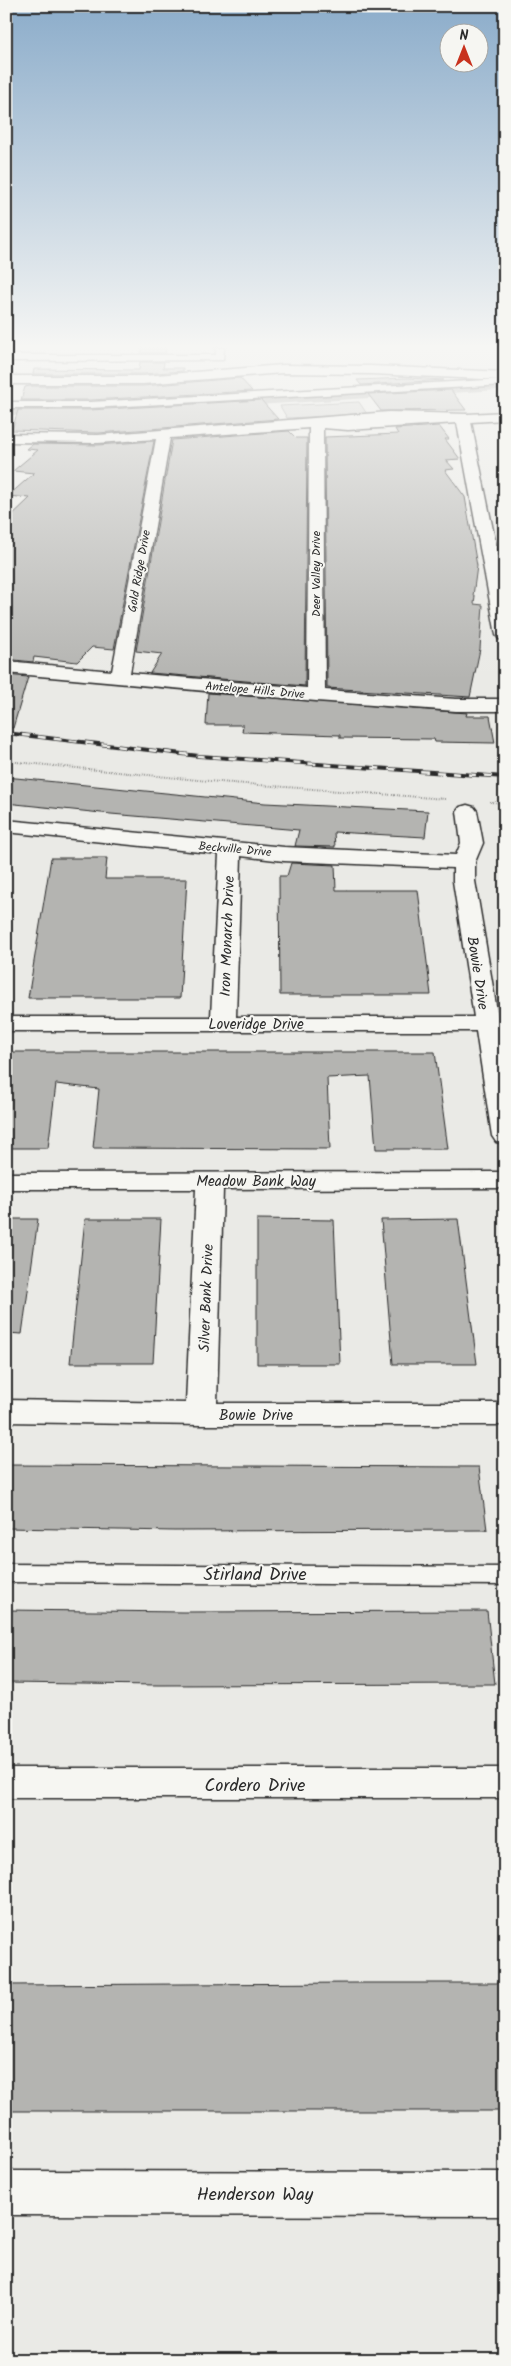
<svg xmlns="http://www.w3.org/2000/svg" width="511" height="2366" font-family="Kalam,sans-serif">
<rect width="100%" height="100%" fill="#eaeae6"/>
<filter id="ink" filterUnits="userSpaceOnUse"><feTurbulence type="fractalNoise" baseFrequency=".02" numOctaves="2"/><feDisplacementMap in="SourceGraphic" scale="10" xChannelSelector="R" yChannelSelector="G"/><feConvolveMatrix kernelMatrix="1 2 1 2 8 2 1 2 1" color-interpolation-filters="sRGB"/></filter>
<g filter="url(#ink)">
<polygon fill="#cacac7" stroke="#7a7a79" points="359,402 367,414 287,418 280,406"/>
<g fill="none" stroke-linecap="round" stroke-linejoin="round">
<polygon fill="#a1a19e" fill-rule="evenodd" points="493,381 499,382 501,386 499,390 109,414 6,415 6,405 109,404"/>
</g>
<g fill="#b4b4b1" stroke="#2b2b2b">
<polygon points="142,348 166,348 165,353 141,353"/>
<polygon points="140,362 164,362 163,368 183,368 183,371 143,374 33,374 34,369 139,370"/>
<polygon points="240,378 252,391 90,400 21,400 25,387 30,386 143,386"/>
<polygon points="408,378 444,380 361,385 357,380"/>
<polygon points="451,390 466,410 381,411 368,394"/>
<polygon points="261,400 278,419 98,433 12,430 18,410 90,410"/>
<polygon points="439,426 449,439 445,439 460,459 446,460 454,469 445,470 465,497 477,566 473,596 475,596 474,604 483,605 480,649 470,697 327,688 325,437 398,434 395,429"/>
<polygon points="289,431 296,438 307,438 305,686 150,673 162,654 136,651 172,440"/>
<polygon points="154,441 114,649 92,647 77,662 34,657 33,662 6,659 6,521 30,498 8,496 34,473 13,471 38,450 27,449 33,444 98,445"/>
<polygon points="6,675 28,677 13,728 6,727"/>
<polygon points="208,693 467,713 466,716 490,716 495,743 435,742 434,739 340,738 340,735 242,732 243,725 206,725"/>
<polygon points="6,777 265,803 428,811 425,837 334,832 335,847 295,846 299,830 111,814 6,803"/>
<polygon points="51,858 107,858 105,879 187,879 180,998 28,998"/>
<polygon points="291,863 335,865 336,890 418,890 431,995 280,995 279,876 287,876"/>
<polygon points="6,1052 435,1052 448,1149 376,1149 370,1076 327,1078 330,1149 93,1148 99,1089 56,1084 48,1148 6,1148"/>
<polygon points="6,1219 38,1219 22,1334 6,1333"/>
<polygon points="85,1219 161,1219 153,1363 70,1363"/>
<polygon points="257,1219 334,1220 340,1364 257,1364"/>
<polygon points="458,1219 477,1364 393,1364 381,1220"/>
<polygon points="6,1465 479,1467 487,1530 174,1531 6,1528"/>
<polygon points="6,1610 183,1612 487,1611 495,1684 158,1685 6,1683"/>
<polygon points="354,1983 505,1983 505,2111 6,2111 6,1985"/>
</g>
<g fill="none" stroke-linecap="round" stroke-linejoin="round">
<g stroke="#2b2b2b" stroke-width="3">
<g id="lane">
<polygon points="216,348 224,348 223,360 6,361 6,355 216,355"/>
<polygon points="505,379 505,385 90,408 6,408 6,402 90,402"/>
<polygon points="6,1564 505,1567 505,1585 6,1582"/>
</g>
</g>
<g stroke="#2b2b2b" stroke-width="3">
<g id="street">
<polygon points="283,365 371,366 505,372 505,380 371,374 283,373 143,384 6,384 6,376 143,376"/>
<path d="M 389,412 L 468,414 L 505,412 L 505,420 L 471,422 L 505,589 L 505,640 L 499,639 L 496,635 L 457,423 L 348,430 L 323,428 L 325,690 L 456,699 L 505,699 L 505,711 L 456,711 L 316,701 L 6,673 L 6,661 L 112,671 L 156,439 L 98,443 L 6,442 L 6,434 L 98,435 ZM 309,428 L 307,688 L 130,673 L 170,438 Z"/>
<path d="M 467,805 L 474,807 L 477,811 L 483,843 L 475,862 L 475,881 L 498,1017 L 505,1017 L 505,1031 L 501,1031 L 505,1056 L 505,1144 L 496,1142 L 492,1136 L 476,1031 L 6,1031 L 6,1017 L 211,1017 L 219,854 L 6,832 L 6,820 L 284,847 L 456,855 L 461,843 L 457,811 L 460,807 ZM 241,856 L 284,861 L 453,868 L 453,881 L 474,1017 L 236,1017 Z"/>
<polygon points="505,1172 505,1188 223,1189 217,1403 505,1403 505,1425 201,1425 6,1422 6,1400 186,1403 196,1189 6,1189 6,1173"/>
<polygon points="6,2171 505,2172 505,2216 6,2215"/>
</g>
</g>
<g stroke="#2b2b2b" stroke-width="3">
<rect id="secondary" x="6" y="1768" width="499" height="30"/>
</g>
<g stroke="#2b2b2b" stroke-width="3">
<polygon id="primary" points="498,348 505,348 505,353 500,352"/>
</g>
<g stroke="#2b2b2b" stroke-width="2" stroke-dasharray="0.5 2" stroke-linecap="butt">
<polyline points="6,761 219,782 446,799"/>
<polyline points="490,802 505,803"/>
</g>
<use href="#lane" fill="#f6f6f2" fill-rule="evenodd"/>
<use href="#street" fill="#f6f6f2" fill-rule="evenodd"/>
<use href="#secondary" fill="#f6f6f2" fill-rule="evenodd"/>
<use href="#primary" fill="#f6f6f2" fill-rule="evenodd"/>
<g stroke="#2b2b2b" stroke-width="4">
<polyline id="rail" points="6,733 199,756 505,777"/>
</g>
<use href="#rail" stroke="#f6f6f2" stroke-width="2.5" stroke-dasharray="8" stroke-linecap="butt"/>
</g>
</g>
<linearGradient id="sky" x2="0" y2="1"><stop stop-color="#8bacca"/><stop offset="0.51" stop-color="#f6f6f4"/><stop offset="1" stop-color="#f6f6f4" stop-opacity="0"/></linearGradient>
<rect width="511" height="679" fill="url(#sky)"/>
<g text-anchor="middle" stroke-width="4" stroke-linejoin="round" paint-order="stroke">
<g font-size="12" fill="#2b2b2b" stroke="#f6f6f2">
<text transform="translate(139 571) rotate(-80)" y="4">Gold Ridge Drive</text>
<text transform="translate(316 574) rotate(-90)" y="4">Deer Valley Drive</text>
<text transform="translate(255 690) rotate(5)" y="4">Antelope Hills Drive</text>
<text transform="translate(235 849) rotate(5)" y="4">Beckville Drive</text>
</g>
<g font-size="15" fill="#2b2b2b" stroke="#f6f6f2">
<text transform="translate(227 936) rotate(-88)" y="5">Iron Monarch Drive</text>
<text transform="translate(478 973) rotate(81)" y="5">Bowie Drive</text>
<text x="256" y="1029">Loveridge Drive</text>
<text x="256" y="1186">Meadow Bank Way</text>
<text transform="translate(206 1298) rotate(-88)" y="5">Silver Bank Drive</text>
<text x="256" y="1420">Bowie Drive</text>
</g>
<g font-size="18" fill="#2b2b2b" stroke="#f6f6f2">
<text x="255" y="1580">Stirland Drive</text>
<text x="255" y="1791">Cordero Drive</text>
<text x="255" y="2200">Henderson Way</text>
</g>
</g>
<rect width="511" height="2366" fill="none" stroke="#f6f6f2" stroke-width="25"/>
<rect x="12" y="12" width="486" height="2341" fill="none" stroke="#2b2b2b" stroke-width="2" filter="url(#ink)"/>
<g transform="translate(464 48)"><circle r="24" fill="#f6f6f2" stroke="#a5a5a2"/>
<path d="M0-4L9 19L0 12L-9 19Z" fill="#c8321e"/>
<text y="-8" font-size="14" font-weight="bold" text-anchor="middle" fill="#2b2b2b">N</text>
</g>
</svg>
